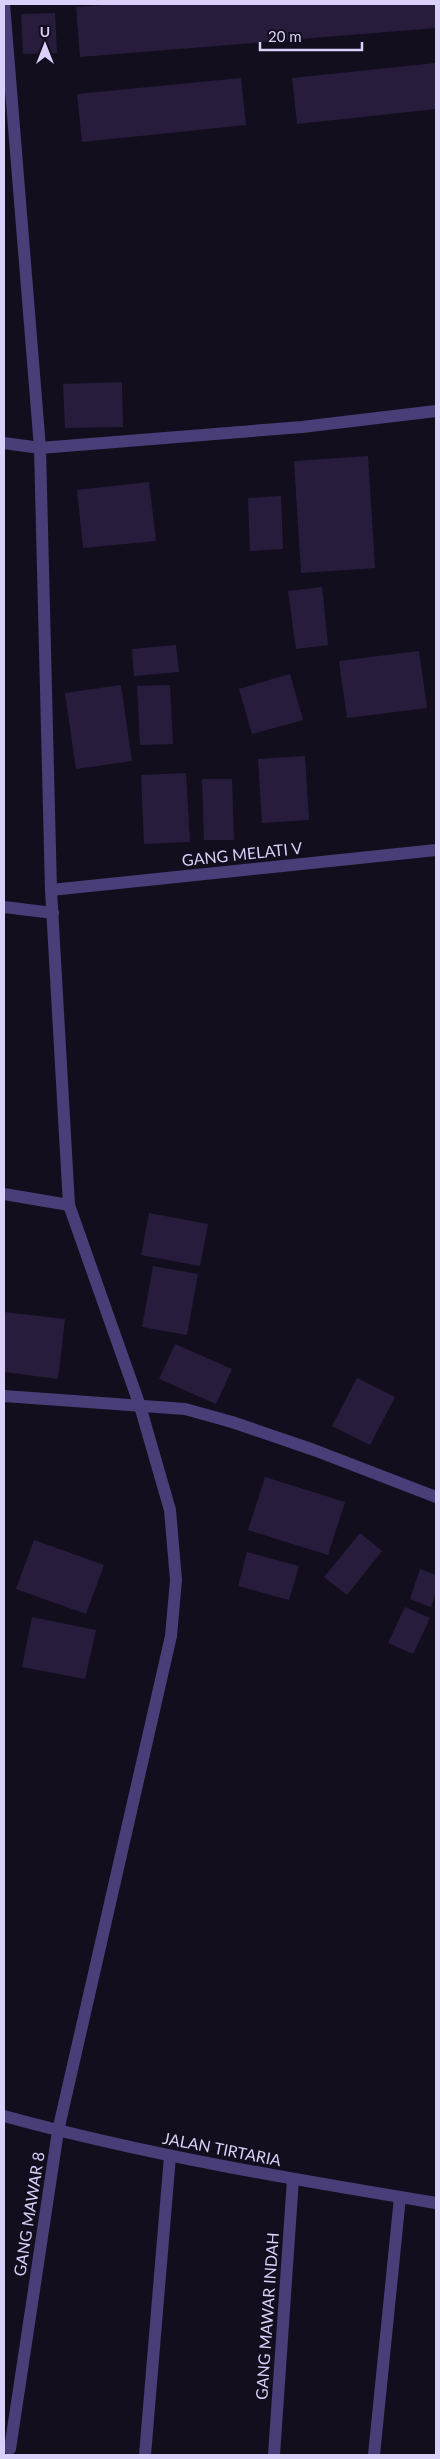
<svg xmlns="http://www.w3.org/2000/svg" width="440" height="2459" font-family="Lato,sans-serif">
<rect width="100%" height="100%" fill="#130e1e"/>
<g fill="#281c3d">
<polygon points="117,4 436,4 436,28 80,57 76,7"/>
<polygon points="55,13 57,53 23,54 21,14"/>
<polygon points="436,63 436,109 297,124 292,78"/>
<polygon points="241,78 246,125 82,142 77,94"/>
<polygon points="122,382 123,427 65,428 63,384"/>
<polygon points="368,456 375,568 301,573 294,461"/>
<polygon points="149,482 156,541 83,548 77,490"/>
<polygon points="281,496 283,549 250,551 248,498"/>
<polygon points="322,587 328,645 296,649 288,591"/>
<polygon points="176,645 179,672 134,676 132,649"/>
<polygon points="419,651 427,708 347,718 339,661"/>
<polygon points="290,674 303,720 252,734 239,689"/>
<polygon points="121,685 132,761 76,769 65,693"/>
<polygon points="170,685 173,744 140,745 137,686"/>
<polygon points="305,756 309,820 262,823 258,759"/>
<polygon points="186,773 190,842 144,844 141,775"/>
<polygon points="202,779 232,779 234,840 204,840"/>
<polygon points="149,1213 208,1224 200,1266 141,1255"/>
<polygon points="153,1266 198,1274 187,1335 142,1327"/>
<polygon points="4,1312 65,1319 58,1379 4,1372"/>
<polygon points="175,1344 232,1369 216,1404 159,1379"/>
<polygon points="357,1378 395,1397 370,1445 332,1426"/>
<polygon points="265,1477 345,1502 328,1555 248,1530"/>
<polygon points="360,1533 382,1551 347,1595 324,1577"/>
<polygon points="34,1540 104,1565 86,1614 16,1589"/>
<polygon points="247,1552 299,1566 289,1600 238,1586"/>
<polygon points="420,1569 436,1575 436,1591 431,1607 410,1599"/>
<polygon points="405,1607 430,1618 413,1654 388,1643"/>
<polygon points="32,1617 96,1630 85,1679 22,1667"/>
</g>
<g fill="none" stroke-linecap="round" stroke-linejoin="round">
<g stroke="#493e78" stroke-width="12">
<polyline points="4,4 40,448 51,890 69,1205 140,1406 170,1510 176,1580 171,1636 58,2131 10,2449"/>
<polyline points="4,443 40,448 302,427 436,411"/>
<polyline points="51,890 436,850"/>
<polyline points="4,907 53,913"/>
<polyline points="4,1194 69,1205"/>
<polyline points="4,1396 185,1409 232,1422 314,1450 436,1497"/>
<polyline points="145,2455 170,2156"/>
<polyline points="274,2455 293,2179"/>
<polyline points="374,2455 400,2197"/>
</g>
<path stroke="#493e78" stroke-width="12" d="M 4,2116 C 146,2155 291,2179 436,2203"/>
</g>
<g text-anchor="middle" stroke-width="4" stroke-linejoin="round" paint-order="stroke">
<g font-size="16" fill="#dbd0fa" stroke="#130e1e">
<text transform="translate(242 854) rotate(-6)" y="6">GANG MELATI V</text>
<text transform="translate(222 2149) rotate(11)" y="6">JALAN TIRTARIA</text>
<text transform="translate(29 2214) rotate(-81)" y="6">GANG MAWAR 8</text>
<text transform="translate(267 2316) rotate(-86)" y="6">GANG MAWAR INDAH</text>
</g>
</g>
<rect width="440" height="2459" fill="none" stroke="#dbd0fa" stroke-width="10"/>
<g transform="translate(45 45)" stroke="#130e1e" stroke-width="4" paint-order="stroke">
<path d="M0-4L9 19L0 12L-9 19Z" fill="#dbd0fa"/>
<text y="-8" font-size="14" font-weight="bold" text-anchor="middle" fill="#dbd0fa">U</text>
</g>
<path d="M260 42v8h102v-8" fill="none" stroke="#dbd0fa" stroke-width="2.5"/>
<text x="268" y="42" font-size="15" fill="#dbd0fa" stroke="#130e1e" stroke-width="4" paint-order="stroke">20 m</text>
</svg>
